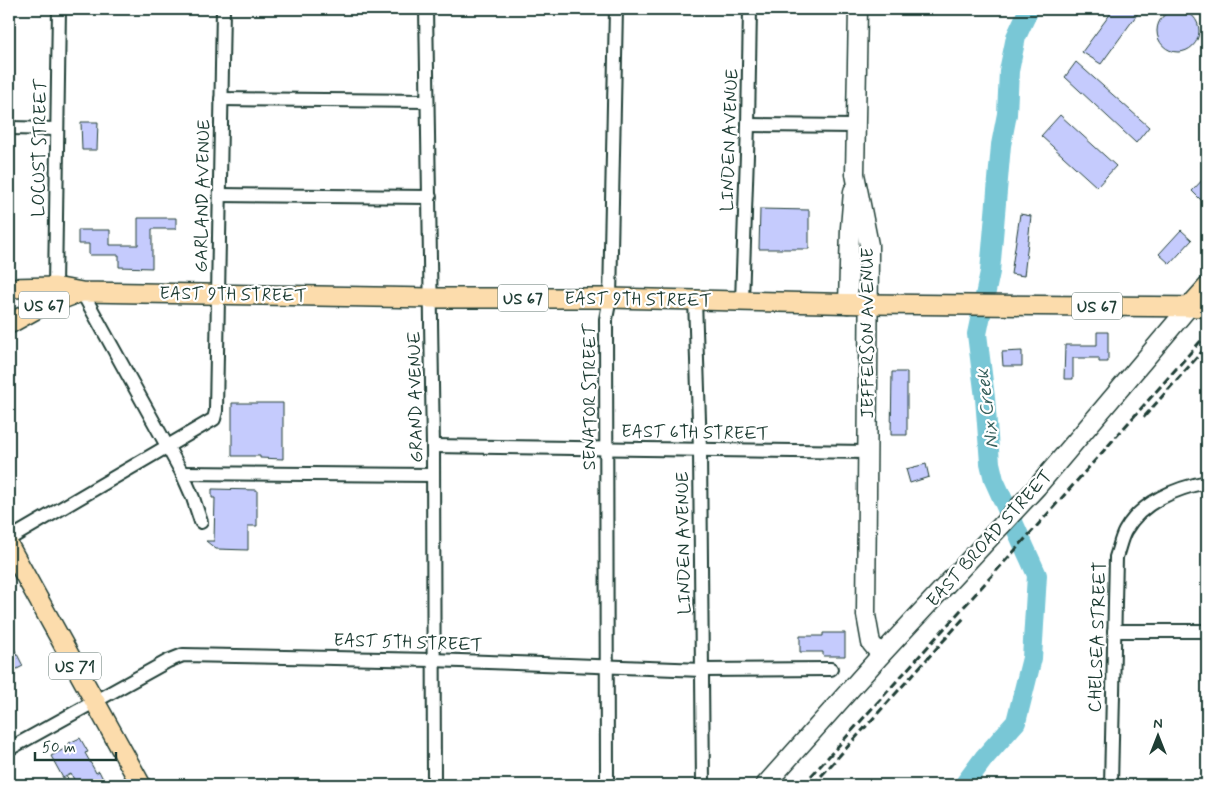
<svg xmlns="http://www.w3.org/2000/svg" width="1216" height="794" font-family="Mynerve,sans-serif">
<rect width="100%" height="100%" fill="#fff"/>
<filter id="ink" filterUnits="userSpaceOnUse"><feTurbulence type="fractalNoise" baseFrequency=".02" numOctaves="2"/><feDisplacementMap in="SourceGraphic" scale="10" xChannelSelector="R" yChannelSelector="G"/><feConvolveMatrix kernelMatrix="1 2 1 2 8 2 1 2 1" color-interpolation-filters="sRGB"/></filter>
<g filter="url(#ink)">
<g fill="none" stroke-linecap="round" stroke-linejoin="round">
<polyline stroke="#79c7d6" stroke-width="20" points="964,785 984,758 1016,722 1032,658 1037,575 994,480 990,463 985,398 977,334 990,272 1001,145 1007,114 1009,71 1016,37 1029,9"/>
</g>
<g fill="#c5cbfd" stroke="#1f3d34">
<polygon points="1114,9 1141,9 1101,64 1082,52"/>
<circle cx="1178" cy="31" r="21"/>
<polygon points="1076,62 1149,127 1136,143 1065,77"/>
<polygon points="1060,115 1116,166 1097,187 1041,136"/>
<polygon points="81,122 98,122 97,150 82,150"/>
<polygon points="1207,175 1207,206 1192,191"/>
<polygon points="760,209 809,210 809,249 759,249"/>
<polygon points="1020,214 1031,216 1024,276 1011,274"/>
<polygon points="138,218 176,218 176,229 152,229 152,268 119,267 119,255 89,255 89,244 78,244 78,230 110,230 110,245 138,245"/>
<polygon points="1181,230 1192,240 1170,264 1159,254"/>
<polygon points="1097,332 1108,332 1108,362 1099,362 1099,358 1073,358 1073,379 1064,379 1065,345 1097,345"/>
<polygon points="1022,351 1022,366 1003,366 1002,352"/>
<polygon points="892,372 907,372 907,435 891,435"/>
<polygon points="232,403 283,403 283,459 260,458 260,456 232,456"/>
<polygon points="926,464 929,477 910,483 906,469"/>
<polygon points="212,489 257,490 257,526 248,526 248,550 216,549 206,541 214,541 215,498 212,498"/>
<polygon points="823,633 845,633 845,656 823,656 823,652 800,652 800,636 823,636"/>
<polygon points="9,638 23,666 9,673"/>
<polygon points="80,738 88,752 85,753 94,769 96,773 99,771 106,785 77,785 71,774 63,778 51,756 70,746 69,743"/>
</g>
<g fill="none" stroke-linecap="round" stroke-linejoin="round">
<g stroke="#1f3d34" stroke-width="16">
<g id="street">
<polyline points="426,9 433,446 434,785"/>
<polyline points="221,99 427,101"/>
<polyline points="748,125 855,126"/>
<polyline points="9,128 57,129"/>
<polyline points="220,195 430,197"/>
<polyline points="55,287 59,9"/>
<polyline points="82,292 182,473 193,498 201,522"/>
<polyline points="695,300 700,450 703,785"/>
<polyline points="742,301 748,125 750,9"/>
<polyline points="433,446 867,452"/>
<polyline points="182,473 433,475"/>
<polyline points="9,539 214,419 216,411 223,9"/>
<polyline points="1114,631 1207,631"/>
<polyline points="9,749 168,661 183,655 432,660 702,670 831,669"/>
<polyline points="607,785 606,319 610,298 616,9"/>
<path d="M 1111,785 L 1116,557 C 1119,549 1121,538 1125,531 C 1141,502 1176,488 1207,482"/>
</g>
</g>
<g stroke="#1f3d34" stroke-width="21">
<g id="secondary">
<polyline points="858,9 855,174 869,245 869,255 866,615 871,643 881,655"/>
<polyline points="848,304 850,228 853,191"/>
<polyline points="765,785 881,655 1037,487 1189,307"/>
</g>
</g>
<g stroke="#1f3d34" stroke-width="22">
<g id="primary">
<polyline points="9,288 55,287 82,292 431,298 610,298 869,304 1207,307"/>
<polyline points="1189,307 1207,287"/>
<polyline points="9,324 38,308 78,293"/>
<polyline points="9,546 141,785"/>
</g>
</g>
<use href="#street" stroke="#fff" stroke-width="12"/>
<use href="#secondary" stroke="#fff" stroke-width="18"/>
<use href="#primary" stroke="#fcdcac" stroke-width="19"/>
<g stroke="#1f3d34" stroke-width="3" stroke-dasharray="8 4" stroke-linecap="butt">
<polyline points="1144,417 1207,346"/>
<polyline points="803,785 1044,518 1207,334"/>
<polyline points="813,785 964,618"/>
</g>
</g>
</g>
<g text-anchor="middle" stroke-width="4.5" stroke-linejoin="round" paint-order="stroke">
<g fill="#fff" stroke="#627771" stroke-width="1">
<rect x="498" y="284.5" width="50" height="27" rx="4"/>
<rect x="19" y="291.5" width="50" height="27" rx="4"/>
<rect x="1072" y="292.5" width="50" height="27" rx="4"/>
<rect x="49" y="652.5" width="52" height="27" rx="4"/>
</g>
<g font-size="16" font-weight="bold" fill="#1f3d34">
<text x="523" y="304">US 67</text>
<text x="44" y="311">US 67</text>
<text x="1097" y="312">US 67</text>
<text x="75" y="672">US 71</text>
</g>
<g font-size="18" fill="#1f3d34" stroke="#fff">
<text transform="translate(729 140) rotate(-88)" y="6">LINDEN AVENUE</text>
<text transform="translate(39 148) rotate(-89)" y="6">LOCUST STREET</text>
<text transform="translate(202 196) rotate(-89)" y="6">GARLAND AVENUE</text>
<text transform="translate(233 294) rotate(1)" y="6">EAST 9TH STREET</text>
<text transform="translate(638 299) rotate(1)" y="6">EAST 9TH STREET</text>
<text transform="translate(867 333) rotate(-90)" y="6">JEFFERSON AVENUE</text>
<text transform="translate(415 397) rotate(-91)" y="6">GRAND AVENUE</text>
<text transform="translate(589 397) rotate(-90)" y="6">SENATOR STREET</text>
<text transform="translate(695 432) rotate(1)" y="6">EAST 6TH STREET</text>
<text transform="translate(989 538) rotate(-48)" y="6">EAST BROAD STREET</text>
<text transform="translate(683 543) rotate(-91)" y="6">LINDEN AVENUE</text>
<text transform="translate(1097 637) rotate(-88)" y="6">CHELSEA STREET</text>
<text transform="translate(408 642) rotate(2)" y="6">EAST 5TH STREET</text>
</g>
<g font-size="19" font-style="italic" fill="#36605c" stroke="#fff">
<text transform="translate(986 409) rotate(-97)" y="7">Nix Creek</text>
</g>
</g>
<rect width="1216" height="794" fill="none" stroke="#fff" stroke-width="30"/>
<rect x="15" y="15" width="1186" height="764" fill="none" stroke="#1f3d34" stroke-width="2" filter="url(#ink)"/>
<g transform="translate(1158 736)" stroke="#ffffff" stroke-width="4" paint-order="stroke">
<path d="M0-4L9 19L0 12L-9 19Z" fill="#1f3d34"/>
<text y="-8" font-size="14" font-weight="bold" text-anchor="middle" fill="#1f3d34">N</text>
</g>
<path d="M35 752v8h81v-8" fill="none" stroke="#1f3d34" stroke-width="2.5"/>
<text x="42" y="752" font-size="15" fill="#1f3d34" stroke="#ffffff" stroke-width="4" paint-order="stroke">50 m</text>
</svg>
